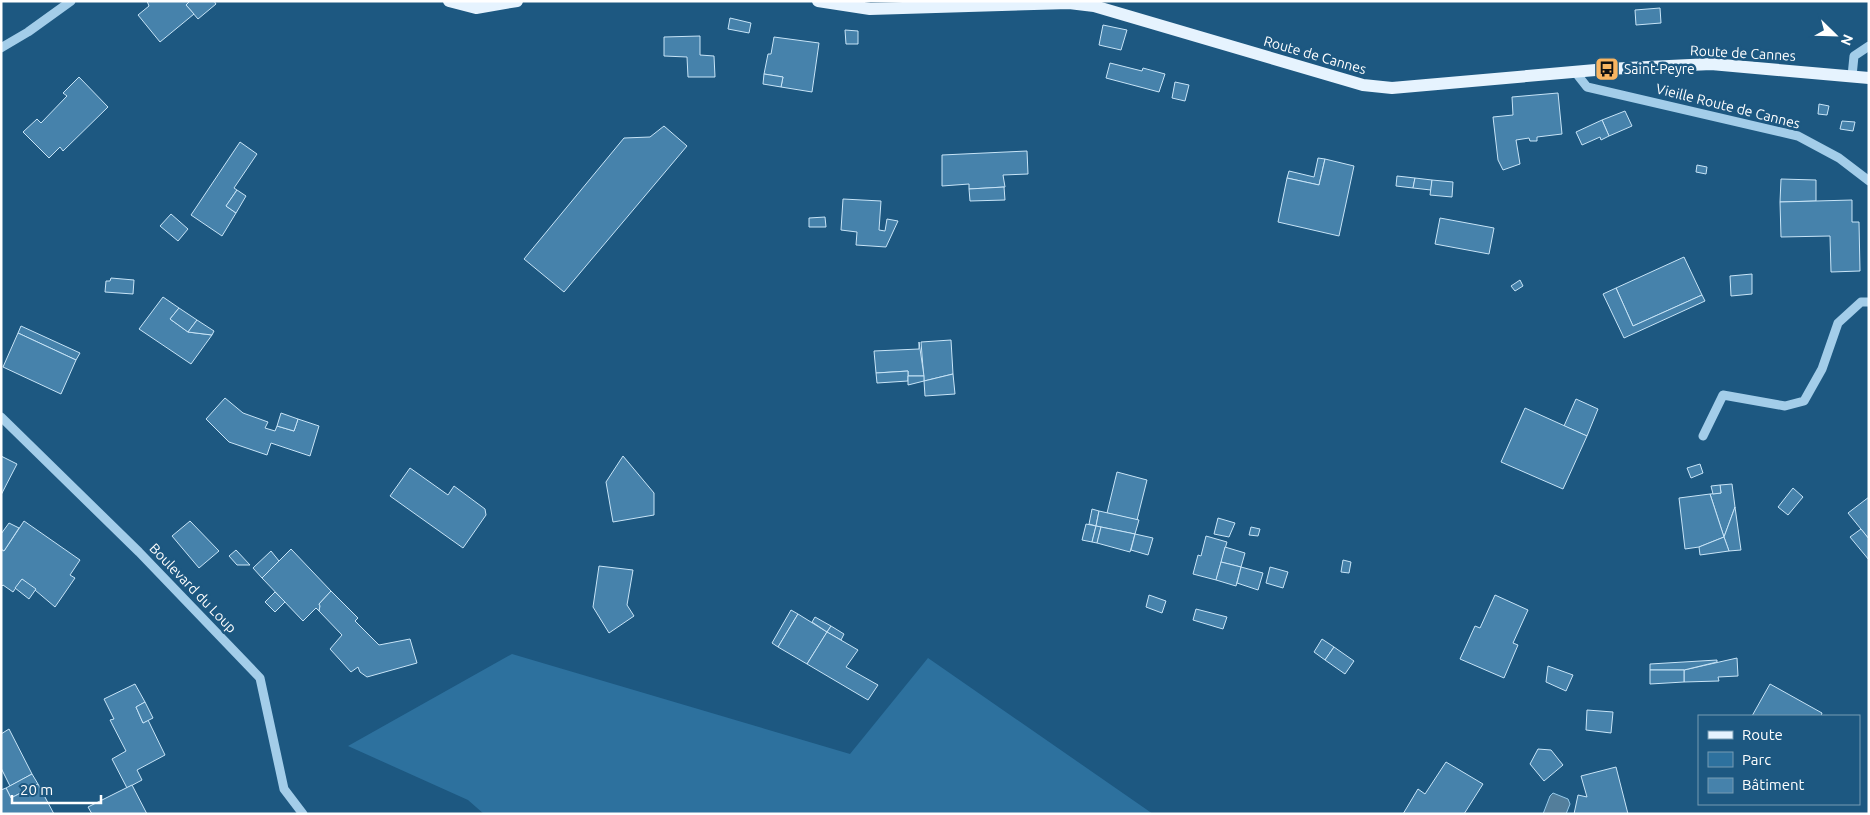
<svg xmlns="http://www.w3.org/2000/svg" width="1870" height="815" font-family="Ubuntu,sans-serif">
<rect width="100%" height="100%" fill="#1d5881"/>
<polygon fill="#2d719e" points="512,654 850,754 928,658 1153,814 484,814 468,800 348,746"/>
<polygon fill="#537e9b" stroke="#96caeb" points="1553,793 1568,799 1570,804 1566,814 1543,814 1550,796"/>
<g fill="#4682ab" stroke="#c7e4f7">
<polygon points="190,1 214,1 216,4 198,19 186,5"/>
<polygon points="190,1 186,5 194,14 160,42 138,15 149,6 147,1"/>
<polygon points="1660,8 1661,23 1636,25 1635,10"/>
<polygon points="730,18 751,23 749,33 728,29"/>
<polygon points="1103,25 1127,30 1121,50 1099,45"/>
<polygon points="845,30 858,31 858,44 846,44"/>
<polygon points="700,36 700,55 714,56 715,77 688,77 687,57 664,56 664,37"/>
<polygon points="774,37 819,43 812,92 781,87 783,77 764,74 768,54 771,54"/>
<polygon points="1110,63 1142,71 1143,68 1165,74 1159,92 1106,78"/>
<polygon points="764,74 783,77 781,87 763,84"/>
<polygon points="79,77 108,107 63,151 60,147 49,158 23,132 37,119 41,123 67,96 63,93"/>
<polygon points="1175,82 1189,85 1185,101 1172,98"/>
<polygon points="1558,93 1562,134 1537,137 1537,141 1530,141 1529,138 1516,140 1520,164 1503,170 1498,160 1493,117 1513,115 1512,97"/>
<polygon points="1819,104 1829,106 1827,115 1818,114"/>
<polygon points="1625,111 1632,126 1609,136 1602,120"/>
<polygon points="1602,120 1609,136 1601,140 1600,137 1582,145 1576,132"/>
<polygon points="1842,121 1855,122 1853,131 1840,129"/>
<polygon points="664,126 687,146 564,292 524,259 624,138 650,137"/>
<polygon points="240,142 257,154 234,188 237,190 226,206 236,213 222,236 191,215"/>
<polygon points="1027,151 1028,174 1003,175 1005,187 969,189 969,184 942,186 942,155"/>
<polygon points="1318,158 1325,159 1319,185 1287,178 1289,171 1314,177"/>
<polygon points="1325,159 1354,166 1339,236 1278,222 1287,178 1319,185"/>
<polygon points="1697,165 1707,167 1706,174 1696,172"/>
<polygon points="1397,176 1415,178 1413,188 1396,186"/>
<polygon points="1415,178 1432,180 1431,190 1413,188"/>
<polygon points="1781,179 1816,180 1816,201 1780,202"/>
<polygon points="1432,180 1453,182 1452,197 1430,195"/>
<polygon points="1004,187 1005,200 970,201 969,189"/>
<polygon points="237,190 246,196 236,213 226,206"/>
<polygon points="843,199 881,201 879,230 885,231 887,219 898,221 886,247 856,245 857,232 841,230"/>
<polygon points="1852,200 1852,222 1859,222 1860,271 1831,272 1830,236 1781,237 1780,202"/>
<polygon points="171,214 188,229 178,241 160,226"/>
<polygon points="825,217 826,227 809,227 809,218"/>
<polygon points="1440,218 1494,228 1489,254 1435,244"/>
<polygon points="1684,257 1702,295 1633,326 1616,288"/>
<polygon points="1752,274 1752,294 1731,296 1730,276"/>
<polygon points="111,278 134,280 133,294 105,292 106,281 110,281"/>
<polygon points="1520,280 1523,286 1515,291 1511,286"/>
<polygon points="1616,288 1633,326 1702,295 1705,301 1624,338 1603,294"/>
<polygon points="163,297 179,308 170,319 188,332 212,335 191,364 139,329"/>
<polygon points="179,308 197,320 188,332 170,319"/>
<polygon points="197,320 214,331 212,335 188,332"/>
<polygon points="21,326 80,353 76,360 18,333"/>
<polygon points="18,333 76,360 61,394 3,367"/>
<polygon points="951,340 953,374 924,381 921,342"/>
<polygon points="919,342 924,376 908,376 908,371 876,373 874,351 919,349"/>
<polygon points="908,371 908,381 877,383 876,373"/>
<polygon points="953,374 955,394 925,396 924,381"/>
<polygon points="908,376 924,376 924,381 908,385"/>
<polygon points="225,398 243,413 268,422 265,428 275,431 277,426 294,431 298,419 319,426 310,456 271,443 267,455 229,442 206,419"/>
<polygon points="1576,399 1598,409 1587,436 1564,426"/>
<polygon points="1525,408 1587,436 1563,489 1501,462"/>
<polygon points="281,413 298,419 294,431 277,426"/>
<polygon points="1,456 17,464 1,495"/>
<polygon points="623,456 654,493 654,515 613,522 606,482"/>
<polygon points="1700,464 1703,473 1691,478 1687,468"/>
<polygon points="410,468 448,495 454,486 485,509 486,515 463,548 390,496"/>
<polygon points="1117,472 1147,480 1137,520 1107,513"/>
<polygon points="1732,484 1735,507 1724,537 1710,494 1721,493 1720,485"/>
<polygon points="1720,485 1721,493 1713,494 1711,486"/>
<polygon points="1793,488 1803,497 1788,515 1778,507"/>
<polygon points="1710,494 1724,537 1699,547 1685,549 1679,498"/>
<polygon points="1869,497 1869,539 1848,513"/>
<polygon points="1735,507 1741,550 1729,551 1724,537"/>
<polygon points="1092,509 1099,511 1096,526 1089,524"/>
<polygon points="1099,511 1139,520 1135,534 1096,526"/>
<polygon points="1218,518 1235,523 1229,537 1214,534"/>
<polygon points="24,521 80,560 70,575 75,578 55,607 22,579 13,592 3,585 1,587 1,549 4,551"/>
<polygon points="190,521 219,551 199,568 172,536"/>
<polygon points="9,523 19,528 4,551 1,549 1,534"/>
<polygon points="1086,524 1096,526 1092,542 1082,540"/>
<polygon points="1096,526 1101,527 1097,543 1092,542"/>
<polygon points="1101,527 1135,534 1130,552 1097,543"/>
<polygon points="1251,527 1260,529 1258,536 1249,535"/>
<polygon points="1861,529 1869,539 1869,560 1850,537"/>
<polygon points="1135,534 1153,538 1148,555 1131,550"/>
<polygon points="1206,536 1227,542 1216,580 1193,574 1198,555 1201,556"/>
<polygon points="1724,537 1729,551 1700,555 1699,547"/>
<polygon points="1225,547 1245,553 1241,567 1221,562"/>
<polygon points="291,549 331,591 319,604 320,606 319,611 316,608 303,621 262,578"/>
<polygon points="236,550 250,565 237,565 229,556"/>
<polygon points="271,551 279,561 262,578 253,568"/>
<polygon points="1343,560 1351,562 1349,573 1341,572"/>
<polygon points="1221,562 1241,567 1236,586 1216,580"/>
<polygon points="599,566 633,570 627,605 634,616 609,633 593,607"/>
<polygon points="1241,567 1263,573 1258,590 1237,583"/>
<polygon points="1270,567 1288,572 1283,588 1266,583"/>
<polygon points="22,579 36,589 29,599 15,588"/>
<polygon points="331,591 358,618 355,621 379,645 410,639 417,663 367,677 360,672 358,667 351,672 330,649 342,635 319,611 320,606 319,604"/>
<polygon points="275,592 285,602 275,612 265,602"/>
<polygon points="1149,595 1166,601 1162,613 1146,607"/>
<polygon points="1495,595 1528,610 1513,643 1518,645 1504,678 1460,659 1475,626 1480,628"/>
<polygon points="1196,609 1227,617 1223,629 1193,620"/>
<polygon points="791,610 798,614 778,647 772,643"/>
<polygon points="798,614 827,632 807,664 778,647"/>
<polygon points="815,617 831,626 827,632 812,622"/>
<polygon points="831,626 844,634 841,640 827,632"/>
<polygon points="827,632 858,650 846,667 878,685 868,700 807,664"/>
<polygon points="1322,639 1334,647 1325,660 1314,652"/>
<polygon points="1334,647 1354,661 1345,674 1325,660"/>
<polygon points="1737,658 1738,676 1718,677 1719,681 1684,682 1684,670"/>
<polygon points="1717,660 1717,662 1684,670 1650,670 1650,664"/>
<polygon points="1548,666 1573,675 1566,691 1546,682"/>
<polygon points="1650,670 1684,670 1684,682 1650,684"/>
<polygon points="135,684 145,702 136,707 143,723 148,720 165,755 137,770 142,780 127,788 112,759 126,751 110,720 114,719 104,699"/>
<polygon points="1770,684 1822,713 1821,716 1752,716"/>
<polygon points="145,702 153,718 143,723 136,707"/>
<polygon points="1587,710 1613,712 1611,733 1586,730"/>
<polygon points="9,729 32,774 10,786 1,768 1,734"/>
<polygon points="1538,749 1551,750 1563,765 1544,781 1530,764"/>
<polygon points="1446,762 1483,784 1464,814 1403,814 1418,789 1425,794"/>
<polygon points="1616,767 1628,814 1574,814 1578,795 1587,797 1581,776"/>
<polygon points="32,774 38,784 11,798 6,788"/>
<polygon points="38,784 54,814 1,814 1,790 6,788 11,798"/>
<polygon points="132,785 147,814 92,814 88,807"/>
</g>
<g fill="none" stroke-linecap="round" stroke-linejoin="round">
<g stroke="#a3cde9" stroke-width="9">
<polyline points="1,48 28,32 71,1"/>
<polyline points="1576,73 1587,87 1798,136 1839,158 1869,181"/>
<polyline points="1852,76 1854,56 1869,46"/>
<polyline points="1,417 139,552 260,678 284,789 303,814"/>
<polyline points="1703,436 1723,395 1785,406 1804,401 1822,369 1838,323 1861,302 1869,302"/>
</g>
<g stroke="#e6f3fe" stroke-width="12">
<polyline points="449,1 476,8 517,1"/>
<polyline points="818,1 870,9 1069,3 1094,6 1363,85 1392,88 1607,69 1711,64 1869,78"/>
</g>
</g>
<defs>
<g id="bus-square" transform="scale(1.25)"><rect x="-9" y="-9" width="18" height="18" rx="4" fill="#f9b561" stroke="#1d5881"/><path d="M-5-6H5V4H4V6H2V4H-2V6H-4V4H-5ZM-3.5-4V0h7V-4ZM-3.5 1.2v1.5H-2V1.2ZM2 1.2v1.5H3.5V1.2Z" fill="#111"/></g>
</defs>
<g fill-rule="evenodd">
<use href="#bus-square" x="1607" y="69"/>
</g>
<g text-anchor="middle" stroke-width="5" stroke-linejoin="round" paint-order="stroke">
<g font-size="14" fill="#fff" stroke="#1d5881">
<text transform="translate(1743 53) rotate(3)" y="5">Route de Cannes</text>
<text transform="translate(1315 55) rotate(16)" y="5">Route de Cannes</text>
<text transform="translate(1728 106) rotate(14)" y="5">Vieille Route de Cannes</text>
<text transform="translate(193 588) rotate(46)" y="5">Boulevard du Loup</text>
</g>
<g font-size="14" fill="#fff" stroke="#1d5881" text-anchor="start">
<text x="1624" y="74">Saint-Peyre</text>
</g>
</g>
<rect width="1870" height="815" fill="none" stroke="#ffffff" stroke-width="5"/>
<rect x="1698" y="715" width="162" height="90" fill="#1d5881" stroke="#779bb3"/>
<rect x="1708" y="731" width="25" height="8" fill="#e6f3fe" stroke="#779bb3"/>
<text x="1742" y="740" font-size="15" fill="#ffffff">Route</text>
<rect x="1708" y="752" width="25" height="15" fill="#2d719e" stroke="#779bb3"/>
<text x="1742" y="765" font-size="15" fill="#ffffff">Parc</text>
<rect x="1708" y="778" width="25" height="15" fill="#4682ab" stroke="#779bb3"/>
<text x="1742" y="790" font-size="15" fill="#ffffff">Bâtiment</text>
<g transform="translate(1835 35) rotate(113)" stroke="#1d5881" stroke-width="4" paint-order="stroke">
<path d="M0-4L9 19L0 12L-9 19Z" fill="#ffffff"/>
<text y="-8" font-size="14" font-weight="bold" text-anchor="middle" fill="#ffffff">N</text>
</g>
<path d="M12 795v8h89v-8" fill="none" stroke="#ffffff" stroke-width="2.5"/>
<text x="20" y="795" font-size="15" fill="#ffffff" stroke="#1d5881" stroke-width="4" paint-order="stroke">20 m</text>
</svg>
